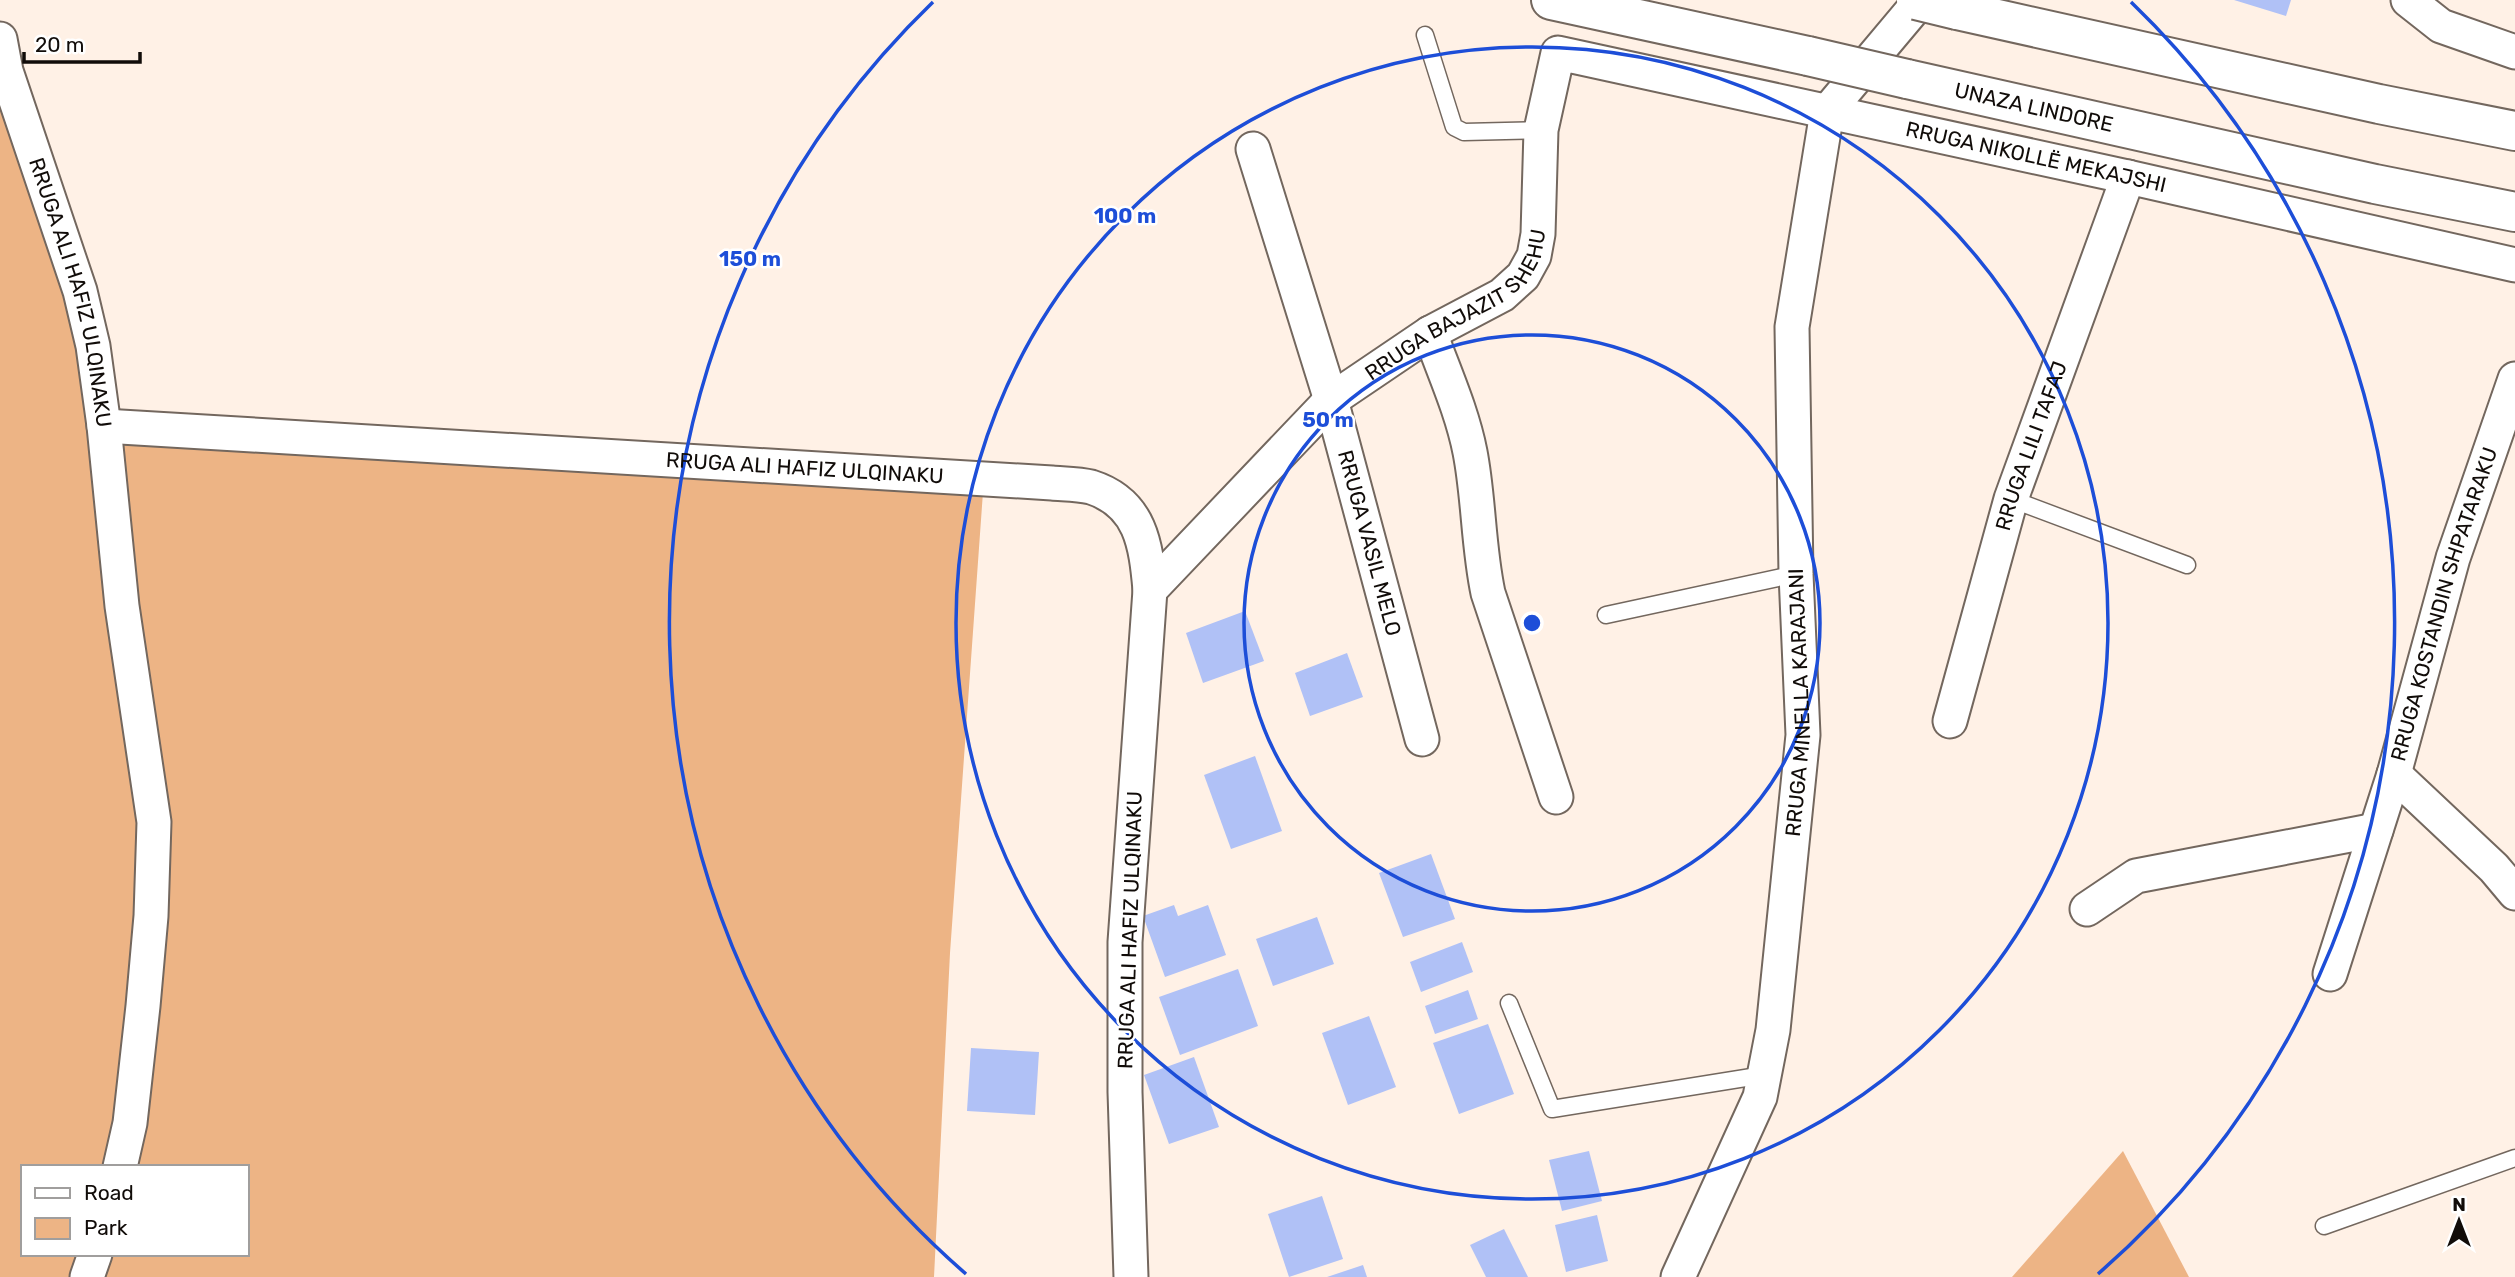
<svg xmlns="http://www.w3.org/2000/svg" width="2515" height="1277" font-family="Rubik,sans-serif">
<rect width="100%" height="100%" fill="#fff1e6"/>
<g fill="#edb485" fill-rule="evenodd">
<path d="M 0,39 L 105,426 L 984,478 L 950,953 L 934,1277 L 0,1277 ZM 23,1167 L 247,1167 L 247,1254 L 23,1254 Z"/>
<polygon points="2123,1151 2189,1277 2012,1277"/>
</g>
<g fill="#b0c1f6">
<polygon points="2234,0 2291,0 2286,16"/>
<polygon points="1245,611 1264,661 1203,683 1186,633"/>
<polygon points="1347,653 1363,697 1310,716 1295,673"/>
<polygon points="1255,756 1282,831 1231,849 1204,775"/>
<polygon points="1431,854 1455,919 1403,937 1379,873"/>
<polygon points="1174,905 1178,916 1208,905 1226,955 1165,977 1143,916"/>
<polygon points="1317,917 1334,964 1273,986 1256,939"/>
<polygon points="1462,942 1473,972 1421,992 1410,962"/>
<polygon points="1238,969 1258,1026 1180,1055 1159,997"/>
<polygon points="1468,990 1478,1019 1435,1034 1425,1006"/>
<polygon points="1369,1016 1396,1087 1348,1105 1322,1033"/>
<polygon points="1488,1024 1514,1094 1459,1114 1433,1043"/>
<polygon points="971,1048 1039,1052 1035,1115 967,1111"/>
<polygon points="1194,1057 1219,1127 1169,1144 1144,1075"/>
<polygon points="1589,1151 1602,1201 1562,1211 1549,1160"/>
<polygon points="1322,1196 1343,1259 1289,1277 1268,1214"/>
<polygon points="1597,1215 1608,1261 1566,1272 1555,1225"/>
<polygon points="1504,1229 1528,1277 1486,1277 1470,1245"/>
<polygon points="1363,1265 1367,1277 1327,1277"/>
</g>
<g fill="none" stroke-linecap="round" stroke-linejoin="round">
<g stroke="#73675e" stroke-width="19">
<g id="service">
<polyline points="1425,35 1454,127 1464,132 1541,130"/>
<polyline points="2011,499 2187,565"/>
<polyline points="1606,615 1796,574"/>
<polyline points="1509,1003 1552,1109 1764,1075"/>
<polyline points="2324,1226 2515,1158"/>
</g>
</g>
<g stroke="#73675e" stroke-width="37">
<g id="minor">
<polyline points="2408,0 2441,26 2515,52"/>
<path id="s1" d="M 0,39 L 6,71 L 80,291 L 93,346 L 104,426 L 122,606 L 154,822 L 151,916 L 143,1006 L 130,1123 L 120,1167"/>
<path id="s2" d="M 1253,149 L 1331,400 L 1422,739"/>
<path d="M 1430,333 C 1444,372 1462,411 1470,452 C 1479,498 1478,546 1488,593 L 1556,797"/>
<path id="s3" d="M 104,426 L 1052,483 C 1064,484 1079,484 1091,487 C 1141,503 1146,545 1150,590 L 1125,942 L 1125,1092 L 1131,1277"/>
<path id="s4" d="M 1150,590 L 1331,400 L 1430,333 L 1502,295 L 1523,276 L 1534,256 L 1538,234 L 1541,130 L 1558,53 L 2128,177 L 2515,265"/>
<path id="s5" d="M 1950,721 L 2011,499 L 2128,177"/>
<polyline points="2394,774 2494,868 2515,893"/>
<polyline points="2087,909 2136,876 2376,830"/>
<path id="s6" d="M 2330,974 L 2394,774 L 2453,558 L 2515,379"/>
<polyline points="87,1277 95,1254"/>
<path id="s7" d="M 1678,1277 L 1760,1097 L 1773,1030 L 1803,735 L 1796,574 L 1792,327 L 1827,112 L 1921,0"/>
</g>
</g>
<g stroke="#73675e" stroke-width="42">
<g id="trunk">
<polyline points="1551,0 1808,56"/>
<polyline points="1957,10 2379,104 2515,131"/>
<path id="s8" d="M 1907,79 L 2375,184 L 2515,212"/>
</g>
</g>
<use href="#service" stroke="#fff" stroke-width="16"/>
<use href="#minor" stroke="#fff" stroke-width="33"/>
<use href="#trunk" stroke="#fff" stroke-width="38"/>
<g stroke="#73675e" stroke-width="42" stroke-linecap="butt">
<g id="trunk-bridge">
<polyline points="1916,0 1957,10"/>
<polyline points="1808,56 1907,79"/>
</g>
</g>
<use href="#trunk-bridge" stroke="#fff" stroke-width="38"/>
</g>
<g fill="none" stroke="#1d4ed8" stroke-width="3.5">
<circle cx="1532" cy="623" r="288"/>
<circle cx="1532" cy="623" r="576"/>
<path d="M966 1274A863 863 0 0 1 933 2M2131 2A863 863 0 0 1 2098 1274"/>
</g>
<g text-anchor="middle" stroke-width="5" stroke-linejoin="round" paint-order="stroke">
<g font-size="21" fill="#110c09" stroke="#fff">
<text dy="7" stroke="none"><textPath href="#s8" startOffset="130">UNAZA LINDORE</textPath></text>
<text dy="7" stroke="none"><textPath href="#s4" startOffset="1209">RRUGA NIKOLLË MEKAJSHI</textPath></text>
<text dy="7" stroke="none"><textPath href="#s1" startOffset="264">RRUGA ALI HAFIZ ULQINAKU</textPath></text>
<text dy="7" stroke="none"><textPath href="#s4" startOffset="424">RRUGA BAJAZIT SHEHU</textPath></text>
<text dy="7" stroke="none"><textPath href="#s5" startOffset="287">RRUGA LILI TAFAJ</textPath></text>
<text dy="7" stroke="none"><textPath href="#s3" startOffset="702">RRUGA ALI HAFIZ ULQINAKU</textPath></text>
<text dy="7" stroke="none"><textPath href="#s2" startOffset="411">RRUGA VASIL MELO</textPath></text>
<text dy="7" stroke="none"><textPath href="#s6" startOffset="387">RRUGA KOSTANDIN SHPATARAKU</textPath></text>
<text dy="7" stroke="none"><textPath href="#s7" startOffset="595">RRUGA MINELLA KARAJANI</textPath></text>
<text transform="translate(1130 930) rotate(-88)" y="7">RRUGA ALI HAFIZ ULQINAKU</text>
</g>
</g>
<circle cx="1532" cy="623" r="10" fill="#1d4ed8" stroke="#fff" stroke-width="3.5"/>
<g font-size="21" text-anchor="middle" font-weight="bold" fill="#1d4ed8" stroke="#fff" stroke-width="5" stroke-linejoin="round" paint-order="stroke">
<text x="1125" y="223">100 m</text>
<text x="750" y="266">150 m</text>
<text x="1328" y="427">50 m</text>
</g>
<rect x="21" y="1165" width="228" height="91" fill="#ffffff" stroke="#a09e9d" stroke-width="2"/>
<rect x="35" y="1188" width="35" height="10" fill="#ffffff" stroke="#a09e9d" stroke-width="2"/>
<text x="84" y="1200" font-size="21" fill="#110c09">Road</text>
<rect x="35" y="1218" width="35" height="21" fill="#edb485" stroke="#a09e9d" stroke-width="2"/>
<text x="84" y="1235" font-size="21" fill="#110c09">Park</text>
<g transform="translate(2459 1221)" stroke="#ffffff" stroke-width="5" paint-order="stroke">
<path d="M0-5L12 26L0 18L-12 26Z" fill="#110c09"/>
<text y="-10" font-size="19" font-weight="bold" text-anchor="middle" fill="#110c09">N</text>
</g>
<path d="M24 52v10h116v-10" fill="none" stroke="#110c09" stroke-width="3.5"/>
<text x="35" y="52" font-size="21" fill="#110c09" stroke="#ffffff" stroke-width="5" paint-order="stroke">20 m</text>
</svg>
